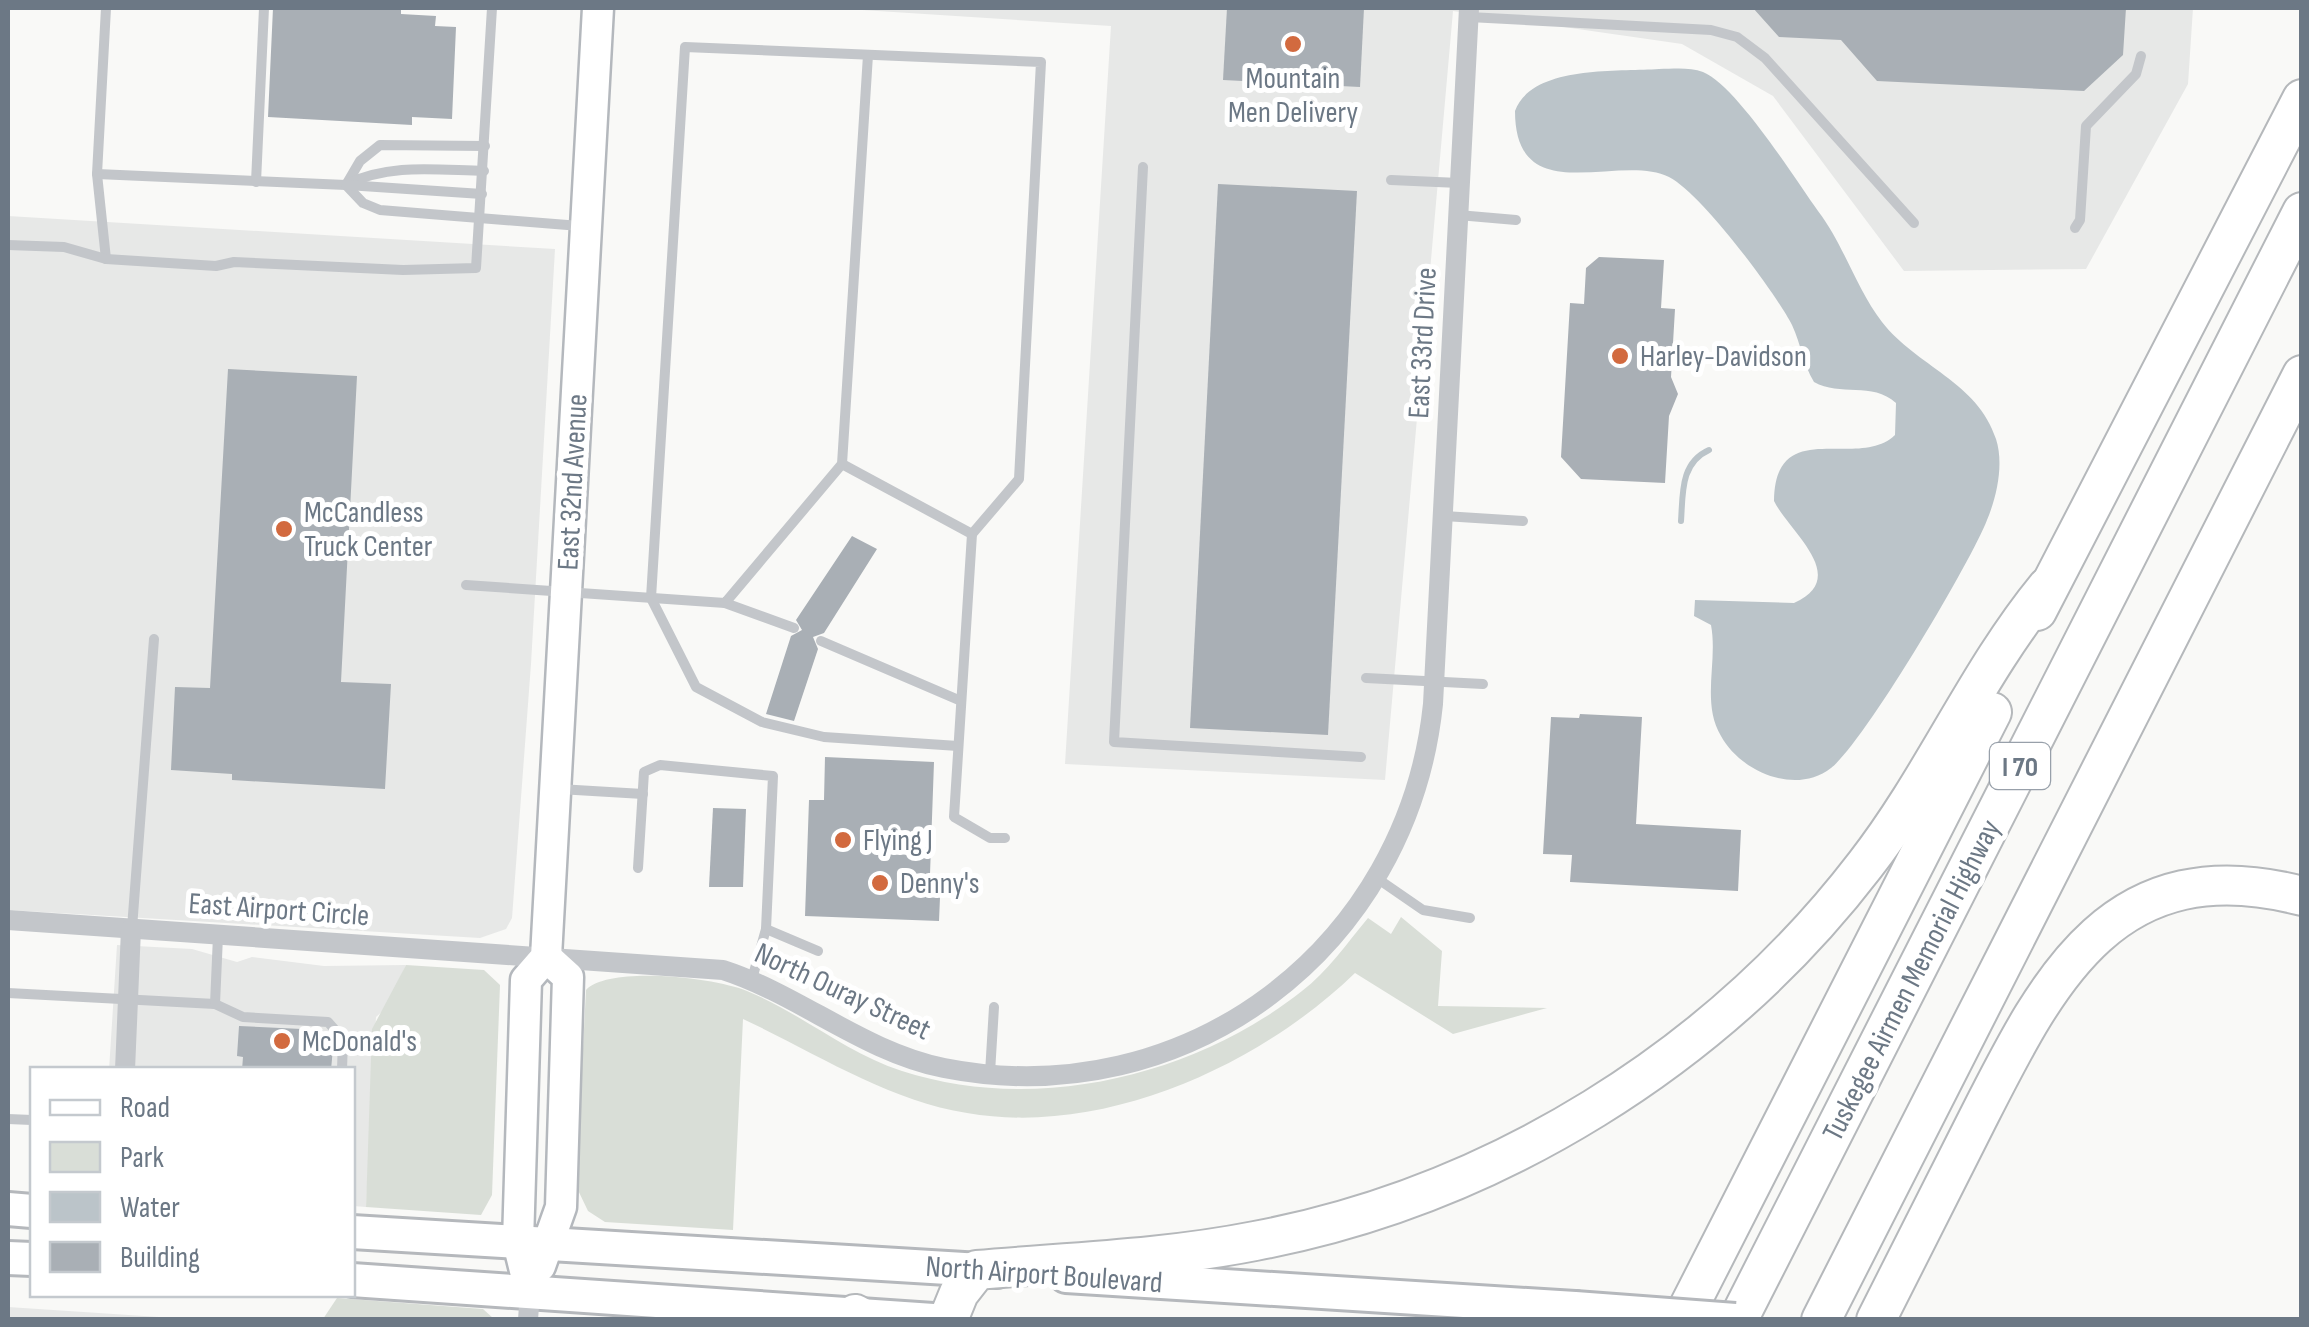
<svg xmlns="http://www.w3.org/2000/svg" width="2309" height="1327" font-family="'Sofia Sans Condensed',sans-serif">
<rect width="100%" height="100%" fill="#f9f9f7"/>
<g fill="#e7e8e7">
<polygon points="831,8 2193,8 2188,84 2086,269 1904,271 1773,96 1682,44 1453,11 1385,780 1065,764 1111,26"/>
<polygon points="8,216 555,249 531,664 512,918 506,929 480,938 8,910"/>
<polygon points="117,945 192,949 237,962 252,957 324,966 406,965 386,1008 376,1017 366,1207 353,1206 352,1070 109,1070"/>
<polygon points="8,1307 189,1319 8,1319"/>
</g>
<g fill="#d9ded7">
<path d="M 1401,917 L 1442,951 L 1438,1006 L 1547,1008 L 1453,1034 L 1355,973 C 1260,1065 1104,1137 967,1113 C 887,1100 816,1053 743,1019 L 733,1230 L 605,1222 L 588,1211 L 576,1186 L 586,990 C 610,965 716,978 747,991 C 801,1013 846,1053 902,1071 C 1035,1114 1193,1077 1302,991 C 1327,972 1348,942 1368,918 L 1391,934 Z"/>
<polygon points="406,965 484,970 500,985 492,1195 481,1215 366,1207 372,1029"/>
<polygon points="337,1298 483,1309 494,1319 323,1319"/>
</g>
<path fill="#bbc4c9" d="M 1659,69 C 1673,69 1690,67 1703,72 C 1736,85 1795,179 1818,211 C 1844,245 1856,288 1882,322 C 1916,366 1978,382 1996,439 C 2004,464 1997,496 1987,520 C 1971,562 1863,744 1831,768 C 1795,796 1740,771 1721,736 C 1701,702 1718,662 1711,625 L 1694,616 L 1695,600 L 1794,603 C 1851,577 1790,533 1774,501 C 1775,414 1858,471 1895,435 L 1896,403 C 1872,381 1840,397 1814,382 C 1803,364 1801,344 1792,325 C 1775,292 1701,193 1669,177 C 1620,152 1515,212 1515,111 C 1532,65 1617,72 1659,69 Z"/>
<g fill="none" stroke-linecap="round" stroke-linejoin="round">
<path stroke="#bbc4c9" stroke-width="6" d="M 1681,521 C 1683,494 1680,463 1709,450"/>
</g>
<g fill="#a9afb5">
<polygon points="273,8 401,8 401,14 436,16 435,26 456,27 452,119 412,117 412,125 268,117"/>
<polygon points="1227,8 1364,8 1360,87 1223,80"/>
<polygon points="1753,8 2126,8 2123,55 2084,91 1877,81 1841,40 1779,37"/>
<polygon points="1218,184 1357,191 1328,735 1190,728"/>
<polygon points="1599,257 1664,260 1661,308 1675,309 1671,377 1678,394 1669,416 1665,483 1581,479 1561,457 1570,303 1584,304 1586,268"/>
<polygon points="228,369 357,376 341,682 391,684 385,789 232,780 232,774 171,770 175,687 210,688"/>
<polygon points="852,536 877,549 824,633 813,637 818,649 794,721 766,714 791,636 802,630 796,620"/>
<polygon points="1580,714 1642,717 1636,824 1741,830 1738,891 1570,882 1572,855 1543,854 1551,717 1579,718"/>
<polygon points="825,757 934,762 930,874 941,874 939,921 805,916 809,800 824,800"/>
<polygon points="713,808 746,809 743,887 709,887"/>
<polygon points="239,1026 323,1030 321,1047 333,1048 331,1070 242,1070 243,1057 237,1056"/>
</g>
<g fill="none" stroke-linecap="round" stroke-linejoin="round">
<g stroke="#b4b8bd" stroke-width="35">
<g id="secondary">
<polyline points="540,1266 561,1207 568,977 546,957"/>
<polyline points="530,1291 518,1242 526,980 546,957 598,8"/>
</g>
</g>
<g stroke="#b5b8bc" stroke-width="38">
<g id="primary">
<polyline points="8,1209 32,1211"/>
<polyline points="352,1232 997,1271"/>
<polyline points="8,1258 32,1259"/>
<polyline points="1066,1276 1575,1308"/>
<polyline points="352,1280 933,1320"/>
</g>
</g>
<g stroke="#b5b8bb" stroke-width="42">
<g id="highway">
<polyline points="2037,611 2302,99"/>
<polyline points="855,1314 866,1320"/>
<path d="M 948,1320 L 959,1293 L 977,1270 C 1069,1262 1164,1259 1255,1241 C 1494,1196 1717,1058 1865,865 C 1933,778 1977,672 2047,587"/>
<polyline points="1682,1320 1992,712"/>
<polyline points="1738,1320 2302,212"/>
<polyline points="1821,1320 2302,375"/>
<path d="M 1876,1320 C 1909,1254 1942,1188 1976,1122 C 2047,982 2112,846 2302,896"/>
</g>
</g>
<g stroke="#c3c6ca" stroke-width="10">
<polyline points="106,8 97,174 106,259"/>
<polyline points="1469,17 1711,30 1737,37 1765,58 1914,223"/>
<polyline points="1143,167 1114,742 1361,757"/>
<polyline points="97,174 346,185 360,161 380,145 485,146"/>
<polyline points="1391,180 1459,183"/>
<polyline points="256,182 264,8"/>
<path d="M 347,184 C 391,163 436,170 484,171"/>
<polyline points="346,185 363,203 380,210 580,226"/>
<polyline points="347,185 482,194"/>
<polyline points="1458,215 1516,220"/>
<polyline points="2075,228 2080,220 2086,126 2136,74 2141,56"/>
<polyline points="8,245 64,247 106,259 216,266 234,262 403,270 476,268 492,8"/>
<polyline points="842,464 972,534 954,817 990,838 1005,838"/>
<polyline points="1444,516 1523,521"/>
<polyline points="466,585 725,603 842,464 868,55"/>
<polyline points="725,603 794,628"/>
<polyline points="821,641 961,701"/>
<polyline points="1366,678 1483,684"/>
<polyline points="958,746 824,737 762,722 696,687 651,598 685,47 1041,62 1019,479 972,534"/>
<polyline points="559,789 643,794"/>
<polyline points="638,868 644,772 660,765 773,776 766,929 752,979"/>
<polyline points="1378,879 1423,910 1470,918"/>
<polyline points="132,928 154,639"/>
<polyline points="766,929 818,951"/>
<polyline points="8,993 215,1004 218,936"/>
<polyline points="215,1004 243,1017 328,1022 343,1039 342,1070"/>
<polyline points="990,1073 994,1007"/>
<polyline points="8,1119 32,1120"/>
</g>
<g stroke="#c3c6ca" stroke-width="20">
<path d="M 8,920 L 723,970 C 800,995 864,1052 944,1068 C 1187,1116 1408,947 1433,704 L 1469,8"/>
<polyline points="125,1070 131,929"/>
<polyline points="528,1320 530,1291"/>
</g>
<use href="#secondary" stroke="#fff" stroke-width="30"/>
<use href="#primary" stroke="#fff" stroke-width="32"/>
<use href="#highway" stroke="#fff" stroke-width="38"/>
<g stroke="#b5b8bc" stroke-width="38" stroke-linecap="butt">
<polyline id="primary-bridge" points="1575,1308 1735,1320"/>
</g>
<use href="#primary-bridge" stroke="#fff" stroke-width="32"/>
</g>
<g fill="#d26a3f" stroke="#fff" stroke-width="4">
<circle cx="1293" cy="44" r="10"/>
<circle cx="1620" cy="356" r="10"/>
<circle cx="284" cy="529" r="10"/>
<circle cx="843" cy="840" r="10"/>
<circle cx="880" cy="883" r="10"/>
<circle cx="282" cy="1041" r="10"/>
</g>
<g text-anchor="middle" stroke-width="10" stroke-linejoin="round" paint-order="stroke">
<rect fill="#fff" stroke="#98a0aa" stroke-width="2.5" x="1990" y="743" width="60" height="46" rx="8"/>
<g font-size="28" font-weight="bold" fill="#6c7885">
<text x="2020" y="776">I 70</text>
</g>
<g font-size="30" fill="#6c7885" stroke="#fff" text-anchor="start">
<text x="1293" y="88" text-anchor="middle">Mountain<tspan x="1293" dy="34">Men Delivery</tspan></text>
<text x="1640" y="366">Harley-Davidson</text>
<text x="304" y="522">McCandless<tspan x="304" dy="34">Truck Center</tspan></text>
<text x="863" y="850">Flying J</text>
<text x="900" y="893">Denny's</text>
<text x="302" y="1051">McDonald's</text>
</g>
<g font-size="30" fill="#6c7885" stroke="#fff">
<text transform="translate(1422 343) rotate(-87)" y="10">East 33rd Drive</text>
<text transform="translate(572 482) rotate(-87)" y="10">East 32nd Avenue</text>
<text transform="translate(279 909) rotate(4)" y="10">East Airport Circle</text>
<text transform="translate(1911 980) rotate(-63)" y="10">Tuskegee Airmen Memorial Highway</text>
<text transform="translate(843 991) rotate(25)" y="10">North Ouray Street</text>
<text transform="translate(1044 1274) rotate(4)" y="10">North Airport Boulevard</text>
</g>
</g>
<rect width="2309" height="1327" fill="none" stroke="#6c7885" stroke-width="20"/>
<rect x="30" y="1067" width="325" height="230" fill="#ffffff" stroke="#c4c9ce" stroke-width="2.5"/>
<rect x="50" y="1100" width="50" height="15" fill="#ffffff" stroke="#c4c9ce" stroke-width="2.5"/>
<text x="120" y="1117" font-size="30" fill="#6c7885">Road</text>
<rect x="50" y="1142" width="50" height="30" fill="#d9ded7" stroke="#c4c9ce" stroke-width="2.5"/>
<text x="120" y="1167" font-size="30" fill="#6c7885">Park</text>
<rect x="50" y="1192" width="50" height="30" fill="#bbc4c9" stroke="#c4c9ce" stroke-width="2.5"/>
<text x="120" y="1217" font-size="30" fill="#6c7885">Water</text>
<rect x="50" y="1242" width="50" height="30" fill="#a9afb5" stroke="#c4c9ce" stroke-width="2.5"/>
<text x="120" y="1267" font-size="30" fill="#6c7885">Building</text>
</svg>
